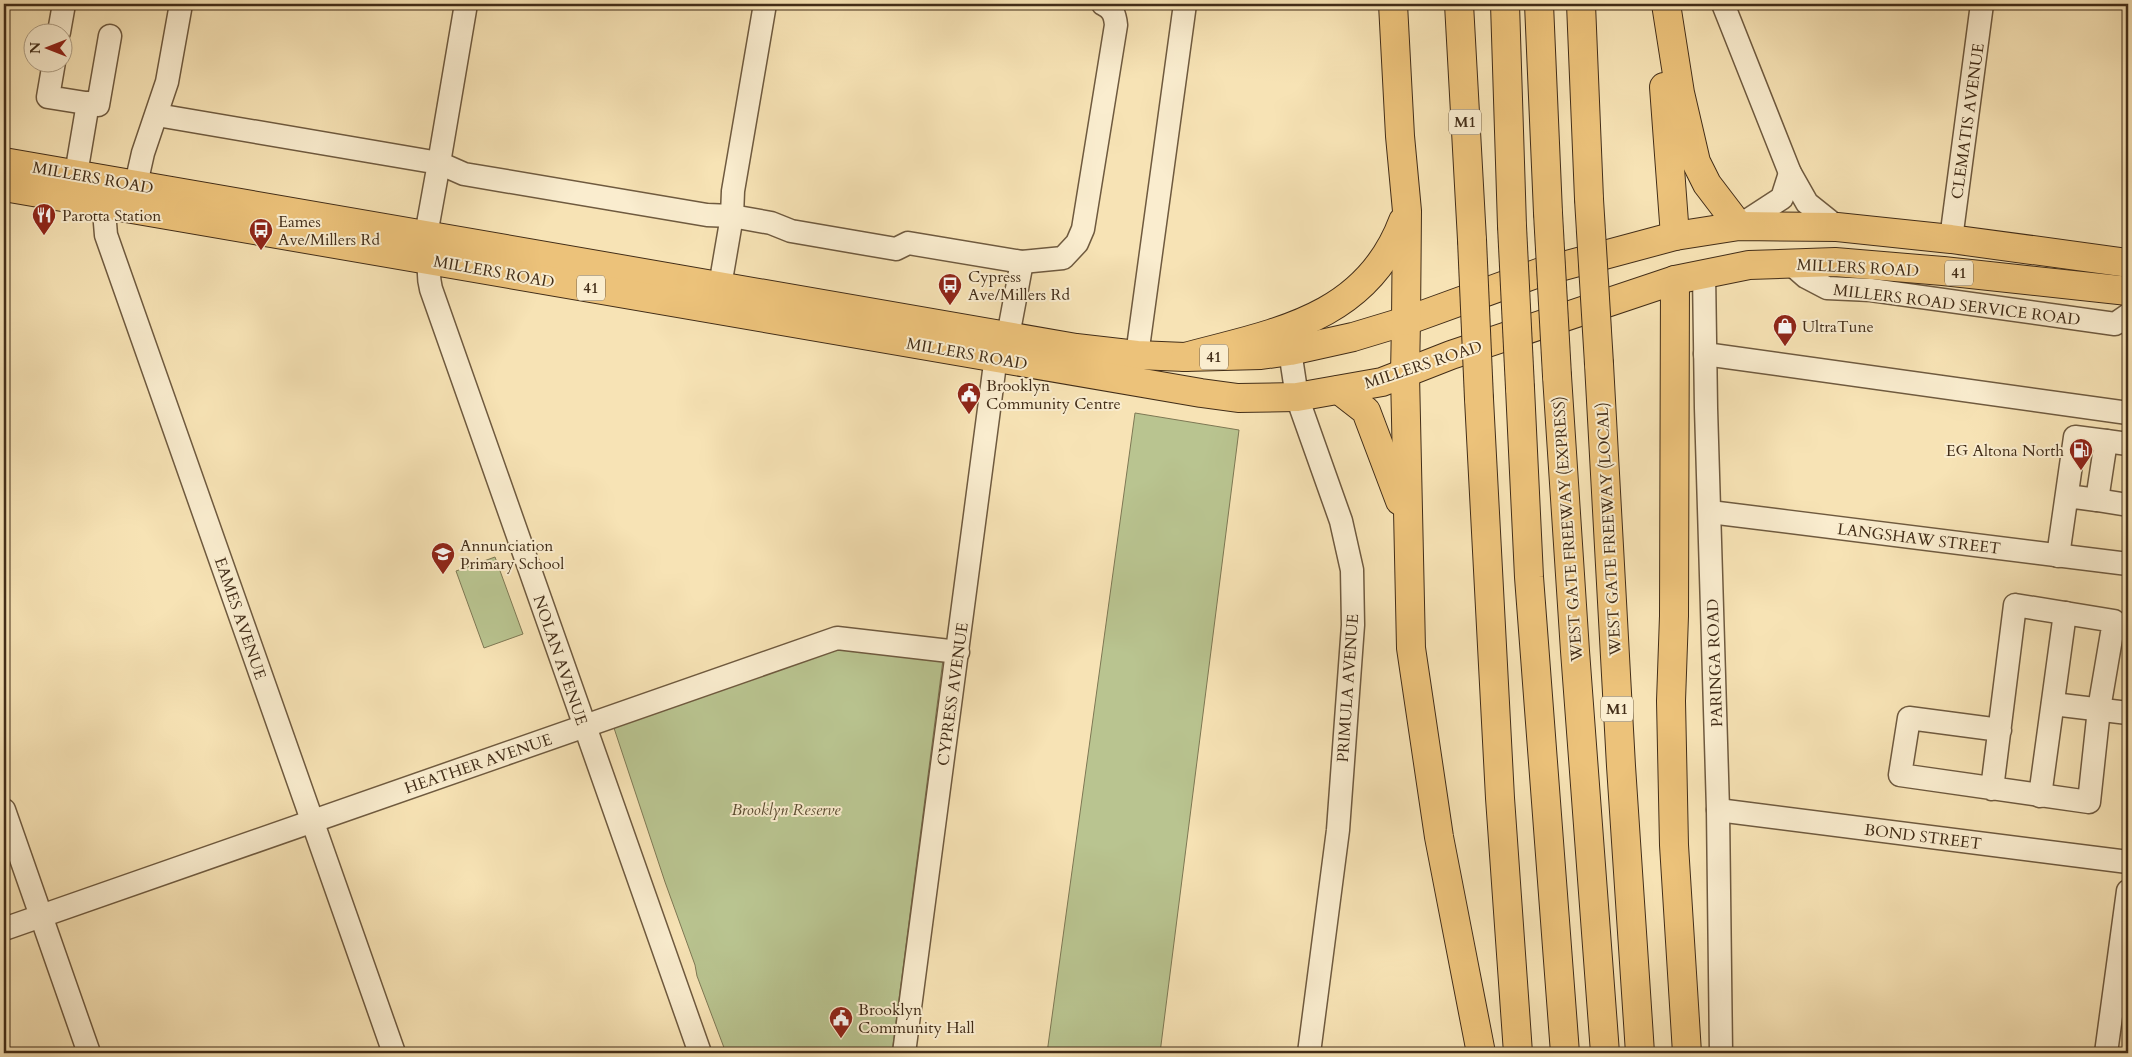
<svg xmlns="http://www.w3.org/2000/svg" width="2132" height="1057" font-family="Cardo,serif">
<rect width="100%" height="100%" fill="#f7e3b5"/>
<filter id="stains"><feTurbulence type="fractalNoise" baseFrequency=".004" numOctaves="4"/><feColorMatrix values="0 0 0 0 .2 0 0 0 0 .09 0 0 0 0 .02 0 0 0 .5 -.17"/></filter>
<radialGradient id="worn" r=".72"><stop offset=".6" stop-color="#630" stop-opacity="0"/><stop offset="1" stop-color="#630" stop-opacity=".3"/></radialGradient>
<g fill="#b9c490" stroke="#7e7854">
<polygon points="1135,413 1239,430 1160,1053 1047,1053"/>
<polygon points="495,557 523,634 484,648 456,571"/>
<polygon points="840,646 944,652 892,1053 726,1053 697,976 695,965 665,882 613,725"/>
</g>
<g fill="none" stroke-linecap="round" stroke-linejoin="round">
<g stroke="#6f5a3f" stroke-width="25">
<g id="minor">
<path d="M 466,4 L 439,163 L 464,174 L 707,215 L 732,216 L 771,223 L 791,231 L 896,249 L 908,243 L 1022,262 L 1063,258 L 1077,243 L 1083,229 L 1116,25 C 1115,15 1113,9 1103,4"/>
<polyline points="1723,4 1790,173 1807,203 1837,227"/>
<polyline points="59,32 64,4"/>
<polyline points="54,62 48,97 98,105 110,36"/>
<polyline points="157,115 439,163 426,235"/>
<polyline points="76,174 88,103"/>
<polyline points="136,184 143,153 167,82 181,4"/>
<polyline points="110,189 105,223 106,235 394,1053"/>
<polyline points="1739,226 1782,198 1790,173"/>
<polyline points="1951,239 1982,4"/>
<path d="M 432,243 C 429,259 427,274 431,289 L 700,1053"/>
<polyline points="1790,263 1806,277 1827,288 1871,290 2115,324 2128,315"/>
<polyline points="1704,273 1706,408 1718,810 1721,1053"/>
<polyline points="720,286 732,216 733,191 765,4"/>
<polyline points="1290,333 1290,351 1297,397 1341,521 1352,570 1353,625 1338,830 1309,1053"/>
<polyline points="1008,336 1022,262"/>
<polyline points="1705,354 2128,413"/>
<polyline points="1137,355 1185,4"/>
<polyline points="2106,441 2128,444"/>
<polyline points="2097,500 2128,505"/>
<polyline points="1710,512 2128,564"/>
<polyline points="2058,556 2075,437 2106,441 2097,500 2067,496"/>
<polyline points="2053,704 2128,713"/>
<polyline points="1992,789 2015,605 2114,621 2099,709 2089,802 1900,775 1909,718 2000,730"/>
<polyline points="2040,796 2065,613"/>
<polyline points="4,810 89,1053"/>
<polyline points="1718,810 2128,862"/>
<polyline points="4,929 837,638 958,652"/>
<polyline points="904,1053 998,341"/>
<polyline points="2106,1053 2128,891"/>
</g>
</g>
<g stroke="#422d18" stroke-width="30">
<g id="major">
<polyline points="4,162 1076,348 1137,355 1185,357 1261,355 1290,351 1353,337 1406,321 1541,272 1675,236 1739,226 1837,227 1951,239 2128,263"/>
<polyline points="4,187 1201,393 1238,398 1297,397 1382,382 1451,355 1675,280 1749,265 1835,262 1943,271 2128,291"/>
<polyline points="1405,374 1406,321"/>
</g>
</g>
<g stroke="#422d18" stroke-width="30">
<g id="highway">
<polyline points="1393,4 1400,136 1407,211 1406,321"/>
<polyline points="1459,4 1472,240"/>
<polyline points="1505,4 1512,226"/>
<polyline points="1539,4 1548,213"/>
<polyline points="1581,4 1589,199"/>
<polyline points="1666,4 1680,93 1696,162 1707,184 1739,226"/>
<polyline points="1664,87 1675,236"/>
<polyline points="1675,280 1674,616 1671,701 1674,845 1687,1053"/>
<path d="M 1185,357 C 1274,333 1366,320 1403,221"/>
<polyline points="1599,364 1621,766 1640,1053"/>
<polyline points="1405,374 1411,648 1439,837 1481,1053"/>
<polyline points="1557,376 1575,651 1605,1053"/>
<polyline points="1520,388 1529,577 1565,1053"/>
<polyline points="1339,390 1366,411 1400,501"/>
<polyline points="1479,399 1500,798 1518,1053"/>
</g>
</g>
<use href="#minor" stroke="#faedcf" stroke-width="22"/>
<use href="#major" stroke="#ecc27a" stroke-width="28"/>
<use href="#highway" stroke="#ecc27a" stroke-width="28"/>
<g stroke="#422d18" stroke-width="30" stroke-linecap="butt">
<g id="highway-bridge">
<polyline points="1589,199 1599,364"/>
<polyline points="1548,213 1557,376"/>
<polyline points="1512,226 1520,388"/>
<polyline points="1472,240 1479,399"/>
</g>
</g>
<use href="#highway-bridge" stroke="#ecc27a" stroke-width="28"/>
</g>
<defs>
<g id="restaurant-pin" transform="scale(1.25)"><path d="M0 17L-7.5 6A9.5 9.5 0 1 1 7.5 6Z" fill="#8f2418" stroke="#faedcf"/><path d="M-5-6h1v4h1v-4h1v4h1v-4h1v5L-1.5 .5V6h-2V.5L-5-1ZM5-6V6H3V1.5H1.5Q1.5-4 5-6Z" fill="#fff"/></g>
<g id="bus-pin" transform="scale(1.25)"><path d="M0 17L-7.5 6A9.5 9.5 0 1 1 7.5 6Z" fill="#8f2418" stroke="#faedcf"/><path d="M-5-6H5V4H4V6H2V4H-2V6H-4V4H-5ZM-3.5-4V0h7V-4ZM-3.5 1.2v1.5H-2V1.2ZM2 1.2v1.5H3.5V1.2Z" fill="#fff"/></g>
<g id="shop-pin" transform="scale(1.25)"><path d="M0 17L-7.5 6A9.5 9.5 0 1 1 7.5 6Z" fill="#8f2418" stroke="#faedcf"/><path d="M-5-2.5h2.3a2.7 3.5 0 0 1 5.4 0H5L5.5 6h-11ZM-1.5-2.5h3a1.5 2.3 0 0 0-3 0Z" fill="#fff"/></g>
<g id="civic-pin" transform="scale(1.25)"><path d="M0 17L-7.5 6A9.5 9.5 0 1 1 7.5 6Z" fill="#8f2418" stroke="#faedcf"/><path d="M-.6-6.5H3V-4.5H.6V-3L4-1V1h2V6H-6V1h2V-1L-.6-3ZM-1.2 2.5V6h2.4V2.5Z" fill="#fff"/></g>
<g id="fuel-pin" transform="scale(1.25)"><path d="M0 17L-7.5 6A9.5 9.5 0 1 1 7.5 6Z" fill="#8f2418" stroke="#faedcf"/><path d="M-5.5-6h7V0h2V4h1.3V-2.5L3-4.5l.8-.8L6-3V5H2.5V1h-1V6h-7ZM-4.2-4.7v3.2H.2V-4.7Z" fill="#fff"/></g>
<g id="school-pin" transform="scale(1.25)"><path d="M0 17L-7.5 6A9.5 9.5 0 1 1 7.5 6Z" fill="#8f2418" stroke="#faedcf"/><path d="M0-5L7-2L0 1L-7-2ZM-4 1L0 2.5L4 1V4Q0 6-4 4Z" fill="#fff"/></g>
</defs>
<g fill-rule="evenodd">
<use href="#restaurant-pin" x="44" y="215"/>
<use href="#bus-pin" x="261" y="230"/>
<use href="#bus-pin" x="950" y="285"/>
<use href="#shop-pin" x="1785" y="326"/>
<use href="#civic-pin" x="969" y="394"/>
<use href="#fuel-pin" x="2081" y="450"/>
<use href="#school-pin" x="443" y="554"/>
<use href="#civic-pin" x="841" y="1018"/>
</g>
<g text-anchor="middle" stroke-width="4" stroke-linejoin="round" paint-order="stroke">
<g fill="#faedcf" stroke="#79674f" stroke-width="1">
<rect x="1449" y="109.5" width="32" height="25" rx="4"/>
<rect x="1945" y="260.5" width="28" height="25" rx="4"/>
<rect x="577" y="275.5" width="28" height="25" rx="4"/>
<rect x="1200" y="344.5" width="28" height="25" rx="4"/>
<rect x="1601" y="696.5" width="32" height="25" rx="4"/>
</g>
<g font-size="15" font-weight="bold" fill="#422d18">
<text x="1465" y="127">M1</text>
<text x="1959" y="278">41</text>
<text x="591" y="293">41</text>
<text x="1214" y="362">41</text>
<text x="1617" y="714">M1</text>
</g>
<g font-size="16" fill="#422d18" stroke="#faedcf">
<text transform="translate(1967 121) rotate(-82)" y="6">CLEMATIS AVENUE</text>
<text transform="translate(93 177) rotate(10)" y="6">MILLERS ROAD</text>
<text transform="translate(1858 267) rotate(3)" y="6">MILLERS ROAD</text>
<text transform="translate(494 271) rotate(10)" y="6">MILLERS ROAD</text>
<text transform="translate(1957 304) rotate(7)" y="6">MILLERS ROAD SERVICE ROAD</text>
<text transform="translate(967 353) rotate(10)" y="6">MILLERS ROAD</text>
<text transform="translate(1423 364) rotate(-18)" y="6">MILLERS ROAD</text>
<text transform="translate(1567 529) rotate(-94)" y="6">WEST GATE FREEWAY (EXPRESS)</text>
<text transform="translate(1608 529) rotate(-93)" y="6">WEST GATE FREEWAY (LOCAL)</text>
<text transform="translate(1919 538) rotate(7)" y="6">LANGSHAW STREET</text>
<text transform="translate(241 618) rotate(71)" y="6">EAMES AVENUE</text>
<text transform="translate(561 660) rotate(71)" y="6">NOLAN AVENUE</text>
<text transform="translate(1714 663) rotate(-92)" y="6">PARINGA ROAD</text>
<text transform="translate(1347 688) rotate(-86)" y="6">PRIMULA AVENUE</text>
<text transform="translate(952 694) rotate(-82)" y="6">CYPRESS AVENUE</text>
<text transform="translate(478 763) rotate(-19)" y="6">HEATHER AVENUE</text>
<text transform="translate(1923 836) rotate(7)" y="6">BOND STREET</text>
</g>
<g font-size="16" fill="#422d18" stroke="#faedcf" text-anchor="start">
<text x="62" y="221">Parotta Station</text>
<text x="278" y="227">Eames<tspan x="278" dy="18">Ave/Millers Rd</tspan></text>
<text x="968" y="282">Cypress<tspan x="968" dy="18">Ave/Millers Rd</tspan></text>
<text x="1802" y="332">UltraTune</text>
<text x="986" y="391">Brooklyn<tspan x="986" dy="18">Community Centre</tspan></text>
<text x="2064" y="456" text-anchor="end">EG Altona North</text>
<text x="460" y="551">Annunciation<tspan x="460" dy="18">Primary School</tspan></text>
<text x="858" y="1015">Brooklyn<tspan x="858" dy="18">Community Hall</tspan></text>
</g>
<g font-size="16" font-style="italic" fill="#5a4b30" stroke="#faedcf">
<text x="786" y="815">Brooklyn Reserve</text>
</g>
</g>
<rect width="2132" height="1057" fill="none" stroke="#f7e3b5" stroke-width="20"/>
<rect x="5" y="5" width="2122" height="1047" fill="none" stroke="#422d18" stroke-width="2.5"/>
<rect x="10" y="10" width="2112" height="1037" fill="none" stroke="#422d18"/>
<g transform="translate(48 48) rotate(270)"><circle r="24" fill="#faedcf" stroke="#b0a086"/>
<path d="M0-4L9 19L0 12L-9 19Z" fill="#8f2418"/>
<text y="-8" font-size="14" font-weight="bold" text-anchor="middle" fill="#422d18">N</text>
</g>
<rect width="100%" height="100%" filter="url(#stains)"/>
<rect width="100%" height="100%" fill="url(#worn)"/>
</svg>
